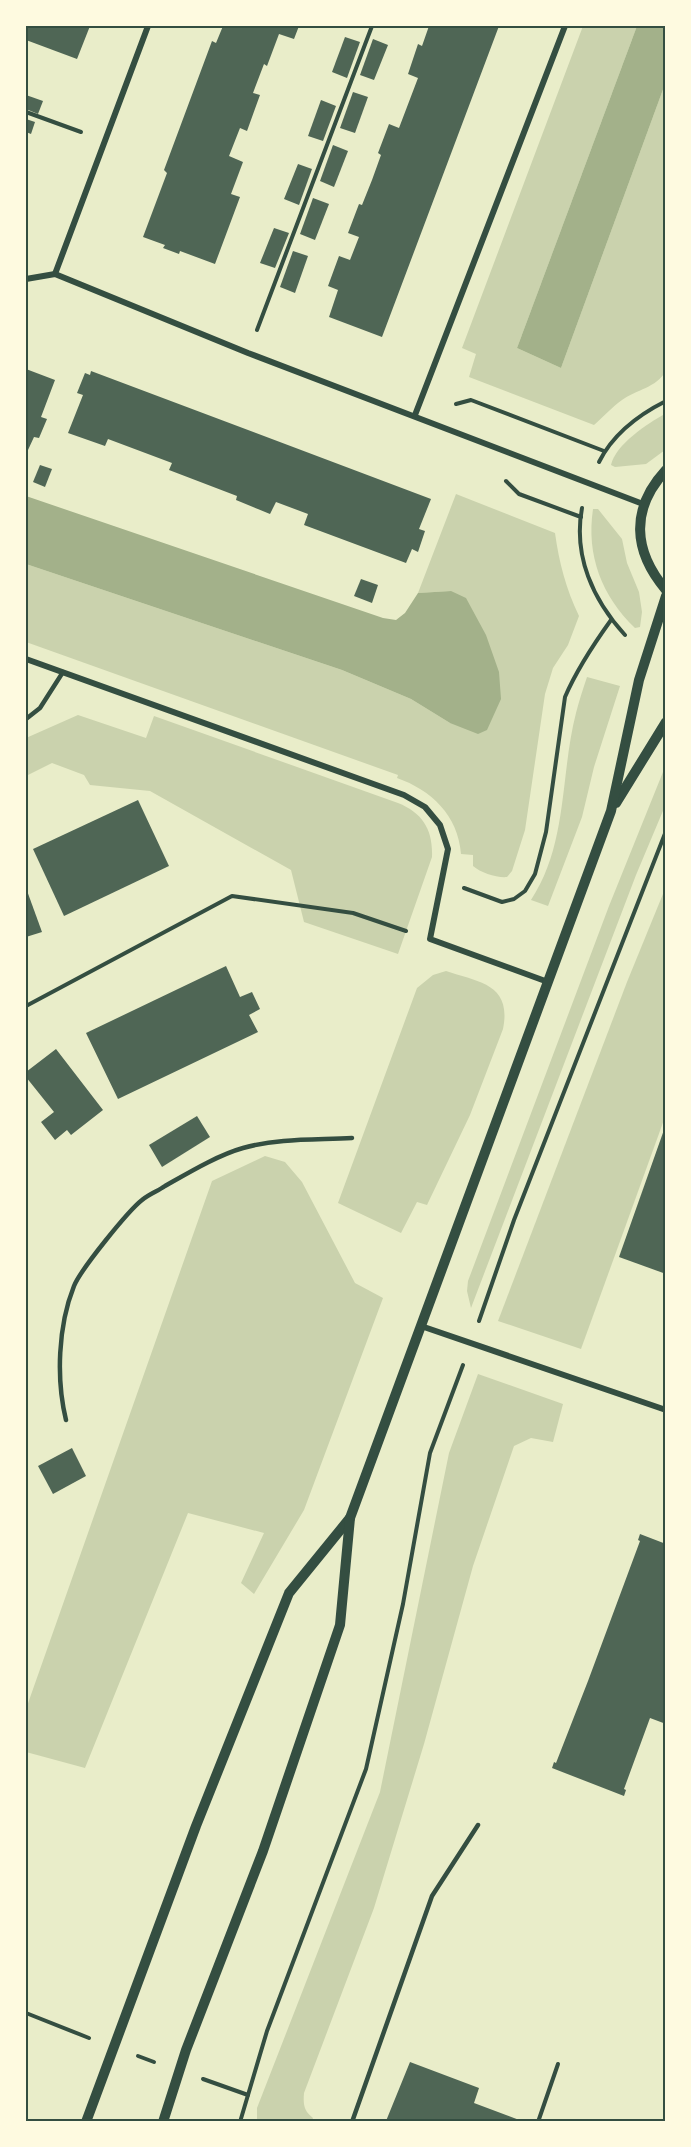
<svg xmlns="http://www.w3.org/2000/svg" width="691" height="2147" font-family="Lato,sans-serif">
<rect width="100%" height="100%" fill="#e9edc9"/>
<g fill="#cad2ad">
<path d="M 583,26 L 637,26 L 517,348 L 561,368 L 665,84 L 665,372 C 657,387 636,390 622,400 C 612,407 603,417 594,425 L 469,377 L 476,354 L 462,348 Z"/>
<path d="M 665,414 L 665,450 L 646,464 L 615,467 L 611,465 C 615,445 648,423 665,414 Z"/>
<path d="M 456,494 L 555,533 C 559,562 566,589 579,616 L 568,645 L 553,668 L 545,694 L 525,830 L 512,871 L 507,877 C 497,878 481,873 473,866 L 473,855 L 461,854 C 458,815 431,790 397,778 L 398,775 L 26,642 L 26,564 L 342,670 L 411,699 L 450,723 L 451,591 L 418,593 Z"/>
<path d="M 593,509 L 598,509 L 622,539 L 627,563 L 639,592 L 642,612 L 640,627 L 635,628 C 602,596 586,556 593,509 Z"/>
<path d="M 587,677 L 620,686 L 594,767 L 582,817 L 548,906 L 531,900 C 568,844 560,775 576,713 C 579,701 583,689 587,677 Z"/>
<path d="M 78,715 L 146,738 L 154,716 L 398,803 C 423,813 433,830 432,857 L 398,954 L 304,922 L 291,870 L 150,791 L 90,785 L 84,775 L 52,763 L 26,776 L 26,738 Z"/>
<polygon points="665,767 665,806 636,875 471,1308 467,1291 468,1281 609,906"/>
<polygon points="665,889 665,1117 581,1349 498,1321 627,982"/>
<path d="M 446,971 C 479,982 512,984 503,1029 L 470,1115 L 427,1205 L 417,1202 L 401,1233 L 338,1203 L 417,988 L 433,975 Z"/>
<polygon points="265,1156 285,1162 302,1182 355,1283 383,1298 304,1510 254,1594 241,1583 264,1533 188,1513 85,1768 26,1752 26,1709 212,1181"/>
<path d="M 478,1374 L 563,1404 L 553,1442 L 531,1438 L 514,1446 L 473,1566 L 424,1744 L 374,1908 L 304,2093 C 303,2105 304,2111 313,2118 L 312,2121 L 257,2121 L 257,2108 L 380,1792 L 449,1453 Z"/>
</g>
<g fill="#a3b18a">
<polygon points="637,26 665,26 665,84 561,368 517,348"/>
<polygon points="26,496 383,618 396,620 405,613 418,593 451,591 466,598 486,635 499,672 501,699 487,730 478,734 450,723 411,699 342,670 26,564"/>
</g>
<g fill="#4f6655">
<polygon points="26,26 90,26 77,59 26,40"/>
<polygon points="223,26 299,26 294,39 279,34 267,66 264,64 253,93 260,95 247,131 240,128 229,156 243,162 231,194 240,197 215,264 180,251 179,254 163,248 165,245 143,237 167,173 164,170 212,41 216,43"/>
<polygon points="429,26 499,26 382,337 329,317 338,290 328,286 339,256 350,260 359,237 348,233 359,204 362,205 372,180 381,155 378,153 389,124 399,128 418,78 408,74 418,44 422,46"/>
<polygon points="345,37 360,42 347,78 332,72"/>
<polygon points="373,39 388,45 374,80 360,75"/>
<polygon points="353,92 368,97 355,133 340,128"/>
<polygon points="26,95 43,101 38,114 26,109"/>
<polygon points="321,100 336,106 323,141 308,136"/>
<polygon points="26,119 35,122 31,134 26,132"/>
<polygon points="333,145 348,151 334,187 320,181"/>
<polygon points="298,164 312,169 299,205 284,199"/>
<polygon points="313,198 329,204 315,240 300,234"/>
<polygon points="274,228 289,233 275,268 260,263"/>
<polygon points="293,251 308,256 295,293 280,287"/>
<polygon points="26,369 55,380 41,417 47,419 39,438 34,437 28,450 26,449"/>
<polygon points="91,371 431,499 419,529 425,531 418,552 412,549 406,563 304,525 308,514 276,502 270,514 236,500 237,496 169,470 172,463 108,439 105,446 68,433 83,395 77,393 85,373 90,375"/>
<polygon points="40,465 52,469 45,487 33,482"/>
<polygon points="361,579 378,585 372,603 354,596"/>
<polygon points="138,800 169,866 64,916 33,849"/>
<polygon points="26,888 42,932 26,937"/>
<polygon points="226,966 240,997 252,992 260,1009 249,1015 258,1032 118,1099 86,1033"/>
<polygon points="56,1049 103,1110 71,1135 67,1130 55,1140 41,1122 54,1112 26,1077 26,1072"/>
<polygon points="197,1116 210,1137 162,1167 149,1145"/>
<polygon points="665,1127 666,1127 666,1274 619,1257"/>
<polygon points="72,1448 86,1476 53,1494 38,1466"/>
<polygon points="640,1534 666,1544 666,1724 650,1718 624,1789 626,1790 624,1796 552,1768 554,1762 556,1763 588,1681 640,1541 638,1540"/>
<polygon points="410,2062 479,2088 474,2103 522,2121 386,2121"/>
</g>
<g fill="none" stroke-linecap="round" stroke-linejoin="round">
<g stroke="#344e41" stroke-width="4">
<polyline points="26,112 81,132"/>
<polyline points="257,330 372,26"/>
<polyline points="456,404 471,400 604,451"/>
<path d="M 599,462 C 613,434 638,415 666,401"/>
<polyline points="506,481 519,494 581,517"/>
<path d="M 582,508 C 573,556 593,600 625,635"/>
<path d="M 464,888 L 502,902 L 514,899 L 525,891 L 535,874 L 546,832 L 565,697 C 577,669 593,645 611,620"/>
<polyline points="26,1006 232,896 353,913 406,931"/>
<polyline points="479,1321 514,1220 666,831"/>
<polyline points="26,2013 89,2038"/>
<polyline points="138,2056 154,2062"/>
<polyline points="203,2079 248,2095"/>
<polyline points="240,2122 267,2031 366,1769 403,1604 430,1453 463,1365"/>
<polyline points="538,2122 558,2064"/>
</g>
<g stroke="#344e41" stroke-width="4.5">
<polyline points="26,719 40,708 63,672"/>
<path d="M 66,1420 C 56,1379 58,1326 74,1286 C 81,1269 128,1211 142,1200 C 149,1194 158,1191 165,1186 C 188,1173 218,1155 243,1148 C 279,1138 315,1140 352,1138"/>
<polyline points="352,2122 432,1896 478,1825"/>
</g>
<g stroke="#344e41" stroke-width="6">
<polyline points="55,274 148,26"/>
<polyline points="26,279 55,274 248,353 643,504"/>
<polyline points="415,415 565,26"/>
<polyline points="26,659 404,795 425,807 440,825 448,849 430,939 548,982"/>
<polyline points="421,1326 666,1410"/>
</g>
<g stroke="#344e41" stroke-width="10">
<path d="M 666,470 C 630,509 633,551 666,590"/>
<polyline points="616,803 666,722"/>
<polyline points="86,2122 196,1826 289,1593 350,1518"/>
<polyline points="163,2122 186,2050 263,1851 340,1625 350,1518 611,811 639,680 666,596"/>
</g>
</g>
<rect width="691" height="2147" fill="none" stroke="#fefae0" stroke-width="54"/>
<rect x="27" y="27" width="637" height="2093" fill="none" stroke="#344e41" stroke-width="2"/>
</svg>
